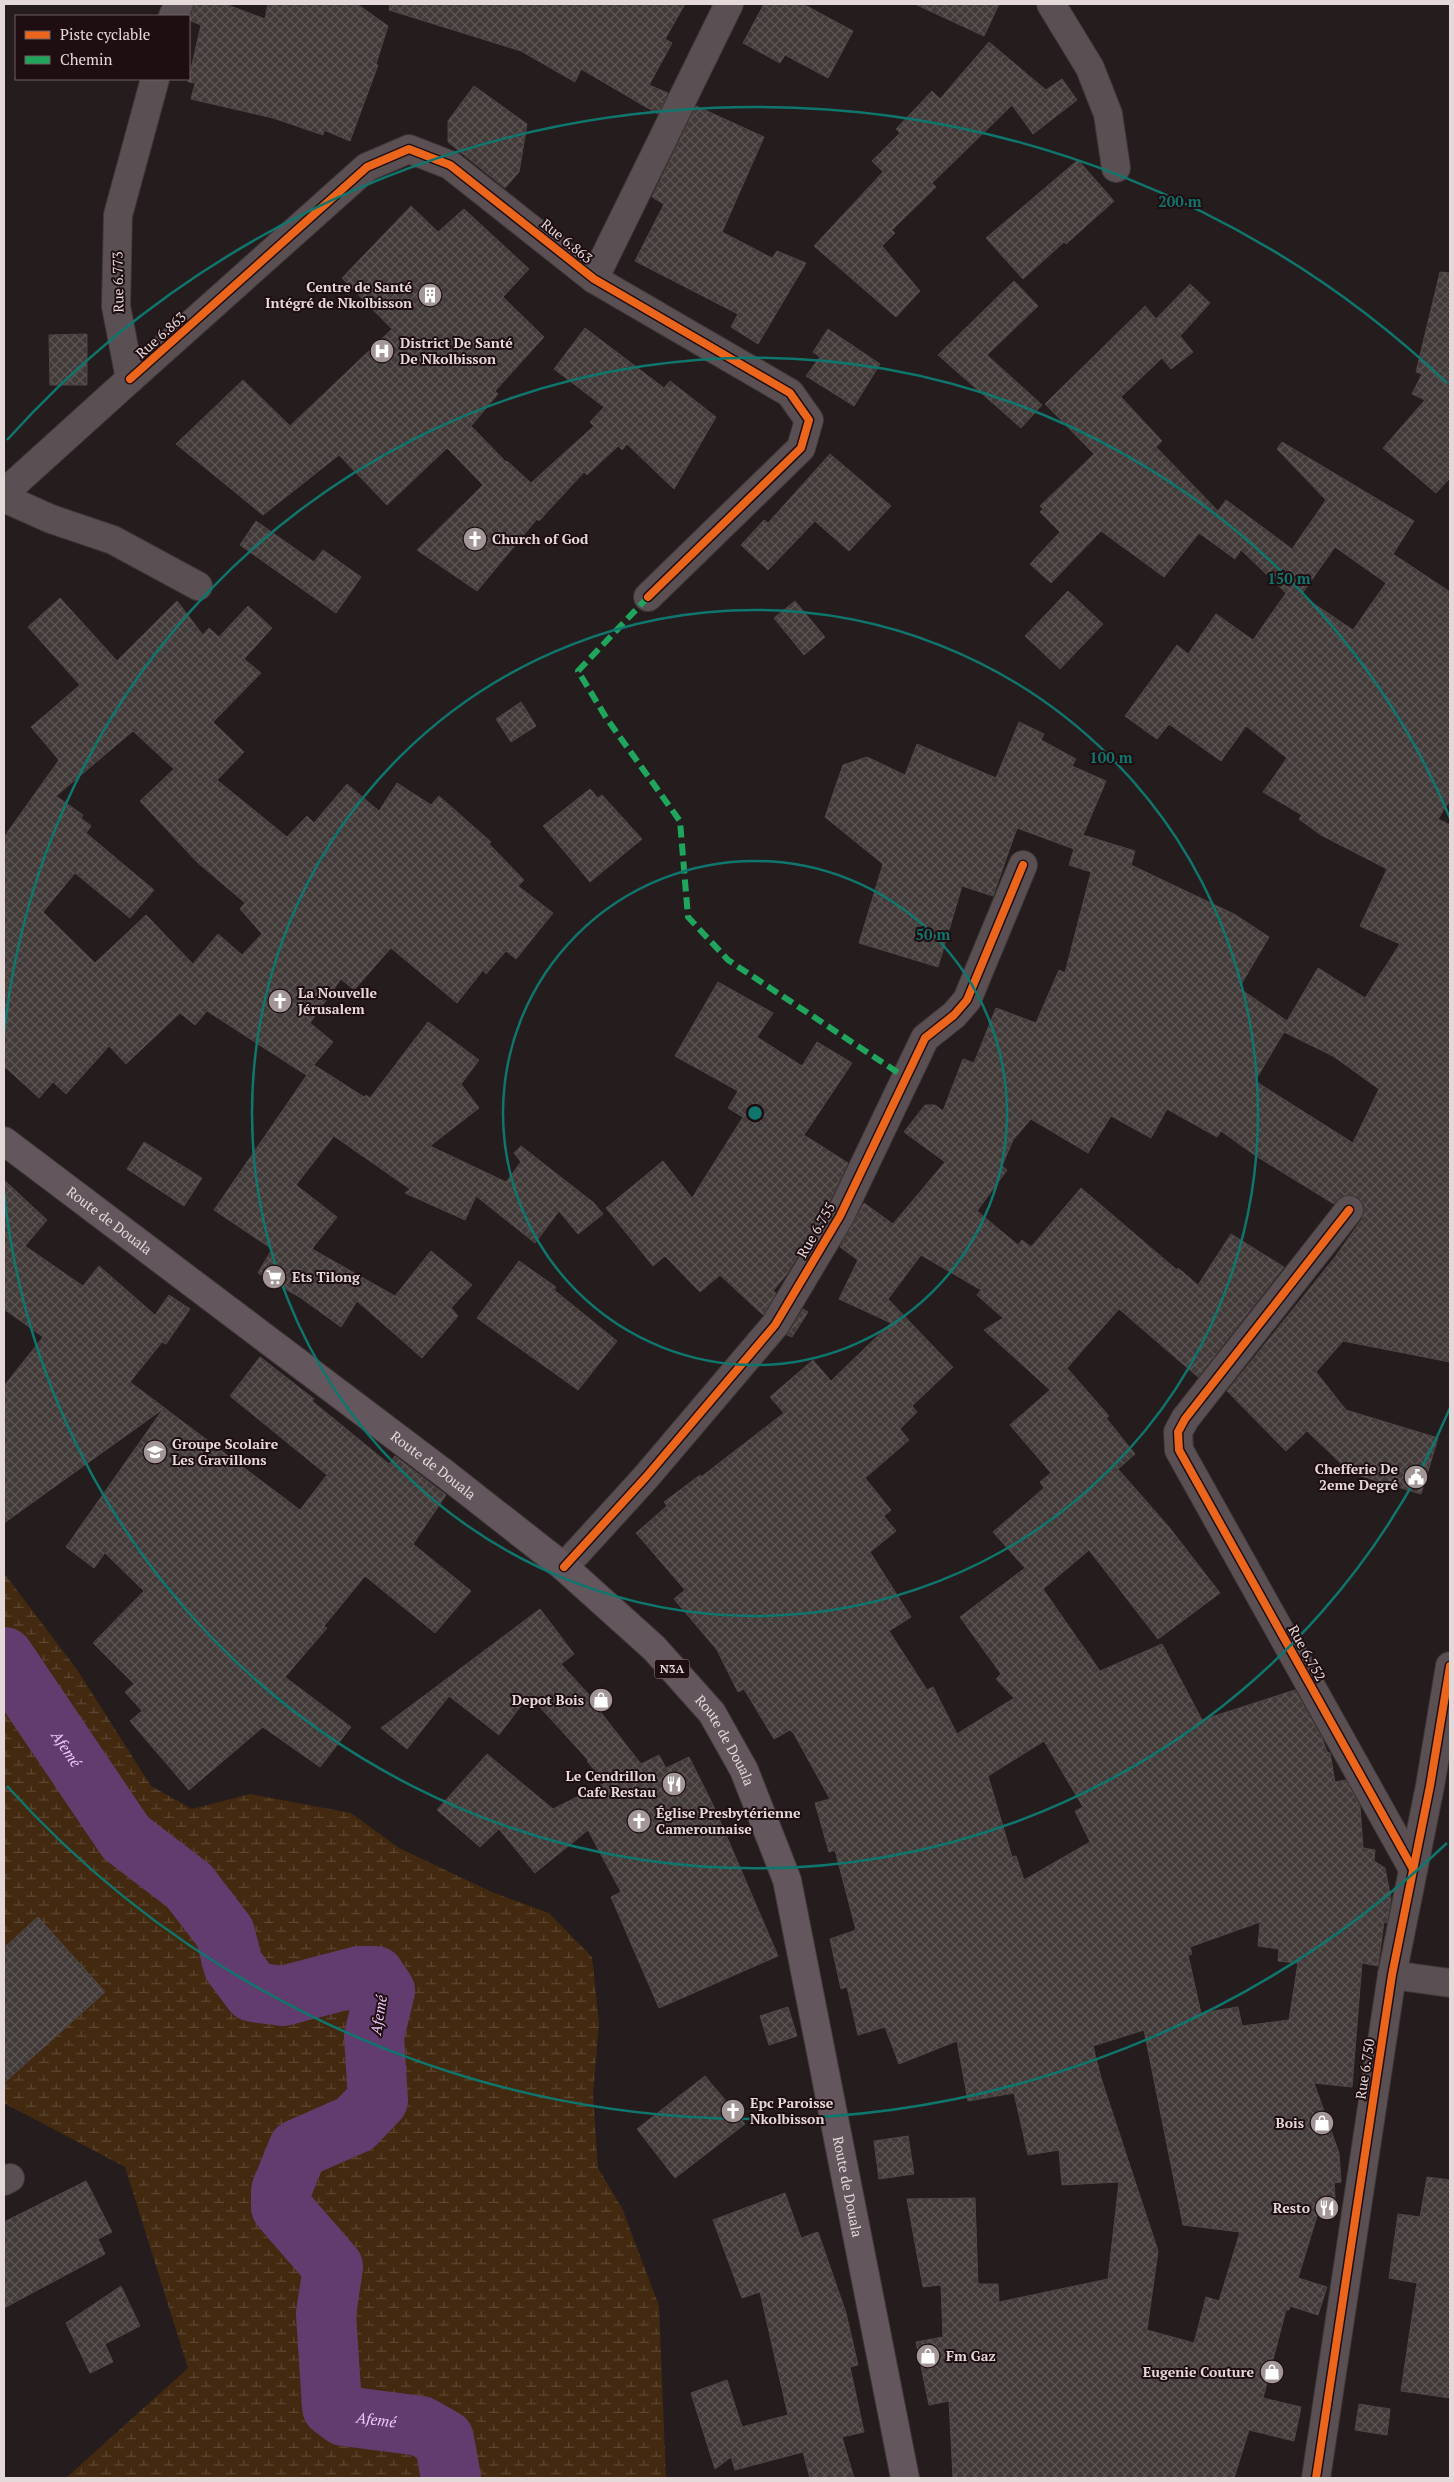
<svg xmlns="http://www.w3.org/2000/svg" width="1454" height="2482" font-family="'PT Serif',serif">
<defs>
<pattern id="wetland-marsh" width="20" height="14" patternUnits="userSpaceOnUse" patternTransform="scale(1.25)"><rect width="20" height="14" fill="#422910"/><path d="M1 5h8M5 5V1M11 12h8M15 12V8" fill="none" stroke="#5d4732"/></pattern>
<pattern id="building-cross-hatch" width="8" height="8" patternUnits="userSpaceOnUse" patternTransform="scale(1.25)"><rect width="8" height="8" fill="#413a39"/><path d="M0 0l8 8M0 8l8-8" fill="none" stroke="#5c5655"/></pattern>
</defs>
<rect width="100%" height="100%" fill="#251c1d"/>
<polygon fill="url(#wetland-marsh)" points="4,1573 78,1671 151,1786 192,1809 250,1794 351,1813 399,1848 492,1892 549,1913 592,1957 599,2023 593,2095 598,2168 622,2208 659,2306 666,2478 66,2478 188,2368 125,2167 4,2103"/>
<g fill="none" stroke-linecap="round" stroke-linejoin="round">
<path stroke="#633c6f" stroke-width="60" id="s1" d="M 4,1657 L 126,1838 L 189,1886 L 225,1933 L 233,1965 L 253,1992 L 283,1996 L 359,1976 L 375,1976 L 385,1991 L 374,2036 L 378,2100 L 355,2124 L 298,2149 L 281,2191 L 281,2207 L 333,2267 L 326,2314 L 332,2407 L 344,2416 L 421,2426 L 444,2439 L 451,2478"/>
</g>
<g fill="url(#building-cross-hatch)" stroke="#4f4746" fill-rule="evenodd">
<polygon points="195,4 225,4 265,19 268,4 357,4 388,26 376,64 378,65 350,141 324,130 323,135 273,118 191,99 195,83 188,82 201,25 189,20"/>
<polygon points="390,4 685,4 665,39 672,43 649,85 668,93 658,114 581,69 575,82 521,51 389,10"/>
<polygon points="764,4 803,4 853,31 828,78 785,55 780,63 743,43"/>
<polygon points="915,4 999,4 984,36"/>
<polygon points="989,42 1046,90 1062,79 1077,100 1033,134 1012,105 932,183 936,187 892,230 895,233 882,246 920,291 896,317 814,246 883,172 872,161 900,133 896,129 932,91 940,99"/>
<polygon points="474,86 527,124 519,172 505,188 448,142 448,121"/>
<polygon points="696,106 764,137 722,232 772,258 777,251 806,263 758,344 731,327 738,314 635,261 664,204 652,197 655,191"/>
<polygon points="1078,160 1114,201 1066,244 1064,242 1023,279 986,238"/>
<polygon points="411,206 438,232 464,209 529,269 503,297 544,337 495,391 498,394 471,426 506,462 507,461 531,483 594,426 590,422 604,407 554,369 585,328 664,388 670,381 716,417 674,489 627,444 622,450 618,446 587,475 584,472 539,521 537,519 477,591 417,550 483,485 447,448 387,505 339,455 263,515 176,444 243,380 290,426 392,329 342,278"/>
<polygon points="1440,272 1450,273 1450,478 1436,493 1383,448 1425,400 1412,394 1422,374 1416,372"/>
<polygon points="1014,281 1038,306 987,355 1042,405 1021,428 938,355"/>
<path d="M 1190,284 L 1210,303 L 1180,336 L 1193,352 L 1171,369 L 1162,358 L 1121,397 L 1162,441 L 1156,447 L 1218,511 L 1226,500 L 1292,549 L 1326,500 L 1277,449 L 1282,442 L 1414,521 L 1393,554 L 1450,592 L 1450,800 L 1438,819 L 1450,825 L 1450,1362 L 1343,1341 L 1316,1372 L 1346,1410 L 1438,1438 L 1421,1494 L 1351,1473 L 1307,1431 L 1286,1451 L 1227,1391 L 1335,1257 L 1362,1219 L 1364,1213 L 1364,1205 L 1358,1197 L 1351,1195 L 1343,1196 L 1334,1204 L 1256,1156 L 1221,1131 L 1217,1137 L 1167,1109 L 1151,1138 L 1111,1116 L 1088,1153 L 1031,1119 L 1013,1140 L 1002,1166 L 1007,1170 L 977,1211 L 1018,1245 L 1022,1240 L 1031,1247 L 1081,1188 L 1177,1270 L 1178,1268 L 1198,1285 L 1231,1234 L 1284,1267 L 1198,1377 L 1119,1309 L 1067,1368 L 1109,1416 L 1106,1418 L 1135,1454 L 1118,1469 L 1169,1527 L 1220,1593 L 1158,1639 L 1089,1550 L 1043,1589 L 1100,1671 L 1162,1644 L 1202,1720 L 1295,1690 L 1322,1738 L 1327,1752 L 1330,1753 L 1335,1782 L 1346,1780 L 1360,1806 L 1363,1848 L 1375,1850 L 1374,1861 L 1385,1868 L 1391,1899 L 1387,1923 L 1384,1922 L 1378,1966 L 1362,1963 L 1352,2087 L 1314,2083 L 1339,2153 L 1341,2182 L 1334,2183 L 1336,2212 L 1318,2213 L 1298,2278 L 1327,2287 L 1318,2315 L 1290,2306 L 1289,2310 L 1286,2310 L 1263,2398 L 1301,2407 L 1294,2441 L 1249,2430 L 1234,2478 L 953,2478 L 949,2401 L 929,2405 L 916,2342 L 943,2337 L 941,2285 L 923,2287 L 907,2199 L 975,2198 L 978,2284 L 998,2284 L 999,2302 L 1108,2279 L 1119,2182 L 1062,2185 L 1059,2150 L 1028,2155 L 1014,2093 L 968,2101 L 957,2041 L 899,2064 L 885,2027 L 858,2035 L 847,1987 L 841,1989 L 830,1939 L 856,1930 L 835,1850 L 829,1852 L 815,1803 L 830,1799 L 794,1734 L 790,1730 L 774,1739 L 744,1689 L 738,1692 L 717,1650 L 674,1599 L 685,1590 L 636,1533 L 667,1506 L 664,1502 L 700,1475 L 701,1477 L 784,1413 L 770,1397 L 813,1360 L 831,1381 L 891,1323 L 839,1299 L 858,1260 L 840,1247 L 864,1203 L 893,1224 L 945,1162 L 904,1132 L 925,1105 L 935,1105 L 943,1111 L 963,1059 L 974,1063 L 996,1008 L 1036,1023 L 1059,970 L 1065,973 L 1091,872 L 1069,865 L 1074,849 L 1017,828 L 993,896 L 962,886 L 938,967 L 859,943 L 883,864 L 825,817 L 843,765 L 867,757 L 905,775 L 917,744 L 996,778 L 1019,722 L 1044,734 L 1041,740 L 1076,759 L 1072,766 L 1106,781 L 1083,835 L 1135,851 L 1131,865 L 1234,914 L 1269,937 L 1239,988 L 1287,1021 L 1318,968 L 1365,998 L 1400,944 L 1360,926 L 1387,869 L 1321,835 L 1299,819 L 1302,815 L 1263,792 L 1287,758 L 1246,726 L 1221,761 L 1169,724 L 1157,739 L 1125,716 L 1177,645 L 1188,654 L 1216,614 L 1253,640 L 1286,593 L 1241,550 L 1235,559 L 1199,533 L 1164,577 L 1101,531 L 1051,583 L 1030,564 L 1060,532 L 1040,512 L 1043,509 L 1040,506 L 1094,454 L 1045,404 L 1145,306 L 1156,319 ZM 1335,547 L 1386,583 L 1353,630 L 1301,595 ZM 1284,1032 L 1333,1056 L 1379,1089 L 1353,1143 L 1255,1081 ZM 921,1255 L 981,1290 L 977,1295 L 1003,1318 L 984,1330 L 1050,1390 L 1010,1425 L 1051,1473 L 1040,1482 L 1044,1488 L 993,1532 L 1025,1568 L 960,1617 L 1001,1674 L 996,1679 L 1014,1698 L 957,1734 L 933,1687 L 927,1690 L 889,1631 L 911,1617 L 870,1552 L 896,1531 L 884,1516 L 891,1510 L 865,1478 L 909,1440 L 900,1429 L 917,1412 L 912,1406 L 953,1367 L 888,1299 ZM 1044,1741 L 1083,1807 L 1075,1811 L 1090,1842 L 1024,1880 L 1016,1856 L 1012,1857 L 988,1776 ZM 1260,1922 L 1258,1946 L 1279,1949 L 1278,1961 L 1298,1963 L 1289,2020 L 1242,2026 L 1238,2007 L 1201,2013 L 1188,1955 L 1192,1954 L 1190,1947 ZM 1144,2030 L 1183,2225 L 1240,2232 L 1219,2301 L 1206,2297 L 1194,2343 L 1147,2330 L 1158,2251 L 1101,2078 L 1093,2046 Z"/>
<polygon points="828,329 880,364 854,406 806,376 820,357 813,352"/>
<polygon points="87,334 87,385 50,385 49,335"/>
<polygon points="830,454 891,506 849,551 815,521 768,570 741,545 764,520 768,523"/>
<polygon points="256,521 314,562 323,550 361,577 336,613 240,545"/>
<polygon points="1068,591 1103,624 1060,669 1025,636"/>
<path d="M 60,598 L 117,661 L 177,601 L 203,635 L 209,628 L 219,637 L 248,606 L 272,628 L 244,659 L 261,673 L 213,722 L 244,752 L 217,780 L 287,837 L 307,816 L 314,823 L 347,784 L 379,811 L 397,783 L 431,805 L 439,796 L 491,842 L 489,844 L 524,880 L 518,886 L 553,913 L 516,959 L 506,951 L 486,974 L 483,970 L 457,1003 L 391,948 L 354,990 L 341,979 L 310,1023 L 333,1042 L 314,1065 L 364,1097 L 366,1095 L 370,1098 L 428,1022 L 479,1060 L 461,1084 L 479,1108 L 430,1146 L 506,1182 L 521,1162 L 514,1153 L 521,1146 L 594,1203 L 603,1214 L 578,1234 L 559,1211 L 535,1243 L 476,1196 L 465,1220 L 405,1193 L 410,1189 L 334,1136 L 296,1185 L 337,1217 L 312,1249 L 395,1296 L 431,1251 L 472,1285 L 451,1308 L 458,1316 L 422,1358 L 357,1301 L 341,1327 L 301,1298 L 258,1273 L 272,1249 L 214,1210 L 309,1072 L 306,1075 L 207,1011 L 195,1025 L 180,1013 L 126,1064 L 109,1046 L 66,1094 L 53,1082 L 39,1098 L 4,1066 L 4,837 L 59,760 L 31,727 L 80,685 L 28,627 ZM 133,731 L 174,769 L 140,801 L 197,862 L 245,903 L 240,909 L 262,934 L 242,955 L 218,934 L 193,964 L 146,915 L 95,963 L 43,912 L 75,873 L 130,918 L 154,890 L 86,833 L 91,826 L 81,818 L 83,815 L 56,796 Z"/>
<polygon points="795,601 825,637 804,655 774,618"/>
<polygon points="521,702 536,726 511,742 496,719"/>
<polygon points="590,789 598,798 602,795 642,839 590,882 543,826"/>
<polygon points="718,982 773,1013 757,1037 802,1066 817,1042 852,1063 804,1135 848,1163 826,1209 787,1274 773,1291 776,1293 763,1315 720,1275 700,1292 665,1256 653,1266 606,1208 663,1161 692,1198 743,1117 728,1108 738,1091 675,1056"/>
<polygon points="144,1142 202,1178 184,1206 127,1169"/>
<polygon points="4,1180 47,1220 25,1246 83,1286 99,1266 155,1315 169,1295 190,1309 166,1344 162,1342 130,1382 300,1510 327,1475 230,1396 260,1357 314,1399 312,1401 389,1464 395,1456 446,1495 413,1544 471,1591 435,1633 365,1576 324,1626 327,1628 285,1677 351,1727 320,1767 263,1727 189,1790 130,1721 142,1711 125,1692 134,1684 93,1643 144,1591 105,1553 94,1568 66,1547 163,1409 4,1523 4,1386 43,1337 4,1309"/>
<polygon points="519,1261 556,1287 554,1290 617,1341 578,1390 477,1318"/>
<polygon points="803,1309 808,1312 792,1337 787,1335"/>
<polygon points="540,1609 574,1654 561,1664 601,1708 599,1710 641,1764 659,1755 666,1768 689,1757 714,1807 778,1956 659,2008 611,1897 621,1892 588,1830 535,1873 499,1829 480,1847 437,1810 487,1754 553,1809 605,1783 587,1761 588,1760 529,1695 499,1735 449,1696 407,1749 381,1728"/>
<polygon points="38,1917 105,1992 4,2083 4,1948"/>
<polygon points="788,2007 797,2036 769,2045 760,2016"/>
<polygon points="705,2076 745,2124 675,2178 637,2129"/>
<polygon points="908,2136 914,2174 879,2179 874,2141"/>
<polygon points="1427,2177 1450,2180 1450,2398 1401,2391 1417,2283 1389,2278 1398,2214 1420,2217"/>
<polygon points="86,2181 112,2232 98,2239 105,2254 4,2308 4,2222"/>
<polygon points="785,2193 801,2238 818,2232 846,2313 858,2365 850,2367 864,2432 842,2437 854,2478 810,2478 803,2452 735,2470 731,2457 715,2469 691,2393 727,2380 742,2427 788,2415 760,2292 742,2298 713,2220"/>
<polygon points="121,2286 140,2326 105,2344 113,2362 90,2373 66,2323"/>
<polygon points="1359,2404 1390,2409 1387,2435 1355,2430"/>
</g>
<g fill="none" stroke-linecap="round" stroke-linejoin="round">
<g stroke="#3f3738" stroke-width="30">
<g id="street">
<polyline points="1051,4 1090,68 1108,114 1116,168"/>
<polyline points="173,16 179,4"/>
<polyline points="594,279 729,4"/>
<polyline points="130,379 367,167 409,149 450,165 594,279 790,393 809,420 801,448 648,597"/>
<polyline points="4,493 130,379 116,306 118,215 155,79"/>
<polyline points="4,498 51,519 113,540 198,586"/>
<polyline points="1349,1210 1185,1419 1178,1432 1179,1450 1413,1869"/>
<polyline points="564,1567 646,1477 775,1325 840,1216 925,1038 954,1015 967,1000 1023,865"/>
<polyline points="1392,1975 1450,1983"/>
<polyline points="4,2181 10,2178"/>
<polyline points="1316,2478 1392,1975 1430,1786 1450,1666"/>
</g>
</g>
<g stroke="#3f3738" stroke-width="30">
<g id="highway">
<path id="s2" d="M 4,1141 L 444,1473 L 564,1567 L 654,1648 L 712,1713 L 744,1770 L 787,1880 L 905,2478"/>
</g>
</g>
<use href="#street" stroke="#5a5054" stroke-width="28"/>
<use href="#highway" stroke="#63565c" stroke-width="28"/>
<polyline stroke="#20a55d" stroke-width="6" stroke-dasharray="12 6" stroke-linecap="butt" points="648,597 578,671 607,719 680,821 688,917 728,960 906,1078"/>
<g stroke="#1f0e11" stroke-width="11">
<g id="cycleway">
<polyline points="130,379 367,167 409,149 450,165 594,279 790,393 809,420 801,448 648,597"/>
<polyline points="1349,1210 1185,1419 1178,1432 1179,1450 1413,1869"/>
<polyline points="564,1567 646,1477 775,1325 840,1216 925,1038 954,1015 967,1000 1023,865"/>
<polyline points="1316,2478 1392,1975 1430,1786 1450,1666"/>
</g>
</g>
<use href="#cycleway" stroke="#eb651d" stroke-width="8"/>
</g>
<g fill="none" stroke="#0f766e" stroke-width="2.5">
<circle cx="755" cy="1113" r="252"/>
<circle cx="755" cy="1113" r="503"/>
<path d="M1450 1408A755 755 0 0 1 4 1192M4 1034A755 755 0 0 1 1450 818"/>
<path d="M1447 1843A1006 1006 0 0 1 7 1786M7 440A1006 1006 0 0 1 1447 383"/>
</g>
<defs>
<g id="building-disc" transform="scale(1.25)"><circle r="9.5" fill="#a29697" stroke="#1f0e11"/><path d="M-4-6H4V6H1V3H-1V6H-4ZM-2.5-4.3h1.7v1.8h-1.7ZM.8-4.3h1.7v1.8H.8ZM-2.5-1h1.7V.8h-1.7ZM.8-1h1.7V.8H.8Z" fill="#fff"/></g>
<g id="hospital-disc" transform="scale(1.25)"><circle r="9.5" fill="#a29697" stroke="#1f0e11"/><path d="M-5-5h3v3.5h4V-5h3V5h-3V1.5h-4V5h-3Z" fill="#fff"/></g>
<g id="church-disc" transform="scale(1.25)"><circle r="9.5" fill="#a29697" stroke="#1f0e11"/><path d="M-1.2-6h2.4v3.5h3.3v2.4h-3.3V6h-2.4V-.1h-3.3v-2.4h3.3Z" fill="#fff"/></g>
<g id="supermarket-disc" transform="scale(1.25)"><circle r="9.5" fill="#a29697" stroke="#1f0e11"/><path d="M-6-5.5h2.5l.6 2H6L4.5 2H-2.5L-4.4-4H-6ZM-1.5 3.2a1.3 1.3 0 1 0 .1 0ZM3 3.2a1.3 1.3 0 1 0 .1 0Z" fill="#fff"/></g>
<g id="school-disc" transform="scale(1.25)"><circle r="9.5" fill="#a29697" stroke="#1f0e11"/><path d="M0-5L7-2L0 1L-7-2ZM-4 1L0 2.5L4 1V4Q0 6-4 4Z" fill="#fff"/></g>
<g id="civic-disc" transform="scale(1.25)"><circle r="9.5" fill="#a29697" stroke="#1f0e11"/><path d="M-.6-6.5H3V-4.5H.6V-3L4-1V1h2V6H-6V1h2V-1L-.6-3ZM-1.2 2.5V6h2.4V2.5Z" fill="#fff"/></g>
<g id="shop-disc" transform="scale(1.25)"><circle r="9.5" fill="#a29697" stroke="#1f0e11"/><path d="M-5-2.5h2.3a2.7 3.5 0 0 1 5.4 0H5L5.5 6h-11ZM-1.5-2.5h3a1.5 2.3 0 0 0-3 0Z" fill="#fff"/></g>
<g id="restaurant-disc" transform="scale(1.25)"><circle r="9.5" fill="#a29697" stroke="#1f0e11"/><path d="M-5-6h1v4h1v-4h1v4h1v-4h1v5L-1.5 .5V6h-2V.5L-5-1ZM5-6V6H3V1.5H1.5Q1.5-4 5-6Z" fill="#fff"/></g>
</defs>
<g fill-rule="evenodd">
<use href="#building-disc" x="430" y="295"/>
<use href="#hospital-disc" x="382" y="351"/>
<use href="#church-disc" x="475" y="539"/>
<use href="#church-disc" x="280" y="1001"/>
<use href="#supermarket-disc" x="274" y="1277"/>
<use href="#school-disc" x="155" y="1452"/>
<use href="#civic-disc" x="1416" y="1477"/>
<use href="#shop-disc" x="601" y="1700"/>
<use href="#restaurant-disc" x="674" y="1784"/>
<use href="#church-disc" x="639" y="1821"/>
<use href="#church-disc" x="733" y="2111"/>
<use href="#shop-disc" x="1322" y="2123"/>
<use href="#restaurant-disc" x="1327" y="2208"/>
<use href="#shop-disc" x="928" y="2356"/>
<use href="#shop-disc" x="1272" y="2372"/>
</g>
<g text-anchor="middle" stroke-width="4" stroke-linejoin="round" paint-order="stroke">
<rect fill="#1f0e11" stroke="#aa9b9d" stroke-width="1" x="654.5" y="1659.5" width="35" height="19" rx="4"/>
<g font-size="12" font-weight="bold" fill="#e5d8d9">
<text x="672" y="1673">N3A</text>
</g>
<g font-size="14" fill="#e5d8d9" stroke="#1f0e11">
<text transform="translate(567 241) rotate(39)" y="5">Rue 6.863</text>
<text transform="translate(118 282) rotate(-91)" y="5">Rue 6.773</text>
<text transform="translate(161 335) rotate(-42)" y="5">Rue 6.863</text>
<text dy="5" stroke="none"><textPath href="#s2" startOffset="132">Route de Douala</textPath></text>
<text transform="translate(816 1230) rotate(-60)" y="5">Rue 6.755</text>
<text dy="5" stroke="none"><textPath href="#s2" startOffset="538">Route de Douala</textPath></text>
<text transform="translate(1307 1653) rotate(61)" y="5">Rue 6.752</text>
<text dy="5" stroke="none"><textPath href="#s2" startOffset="942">Route de Douala</textPath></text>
<text transform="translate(1365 2069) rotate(-81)" y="5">Rue 6.750</text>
<text dy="5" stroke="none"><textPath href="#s2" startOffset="1408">Route de Douala</textPath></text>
</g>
<g font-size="14" font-weight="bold" fill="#e5d8d9" stroke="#1f0e11" text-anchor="start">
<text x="412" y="292" text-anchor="end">Centre de Santé<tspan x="412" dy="16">Intégré de Nkolbisson</tspan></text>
<text x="400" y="348">District De Santé<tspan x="400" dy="16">De Nkolbisson</tspan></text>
<text x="492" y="544">Church of God</text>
<text x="298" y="998">La Nouvelle<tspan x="298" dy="16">Jérusalem</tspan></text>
<text x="292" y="1282">Ets Tilong</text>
<text x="172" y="1449">Groupe Scolaire<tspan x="172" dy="16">Les Gravillons</tspan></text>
<text x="1398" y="1474" text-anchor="end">Chefferie De<tspan x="1398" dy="16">2eme Degré</tspan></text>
<text x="584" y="1705" text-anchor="end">Depot Bois</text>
<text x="656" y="1781" text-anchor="end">Le Cendrillon<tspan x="656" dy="16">Cafe Restau</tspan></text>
<text x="656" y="1818">Église Presbytérienne<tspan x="656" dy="16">Camerounaise</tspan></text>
<text x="750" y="2108">Epc Paroisse<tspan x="750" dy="16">Nkolbisson</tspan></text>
<text x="1304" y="2128" text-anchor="end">Bois</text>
<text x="1310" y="2213" text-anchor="end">Resto</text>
<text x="946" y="2361">Fm Gaz</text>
<text x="1254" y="2377" text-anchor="end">Eugenie Couture</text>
</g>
<g font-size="15" font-style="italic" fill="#eec9fb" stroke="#1f0e11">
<text dy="5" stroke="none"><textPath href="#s1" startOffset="111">Afemé</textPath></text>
<text transform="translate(379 2015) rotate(-81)" y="5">Afemé</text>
<text dy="5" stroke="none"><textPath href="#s1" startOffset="1101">Afemé</textPath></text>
</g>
</g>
<circle cx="755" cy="1113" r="8" fill="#0f766e" stroke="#1f0e11" stroke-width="2.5"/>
<g font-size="15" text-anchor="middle" font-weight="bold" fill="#0f766e" stroke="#1f0e11" stroke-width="4" stroke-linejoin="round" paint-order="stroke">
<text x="1180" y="207">200 m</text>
<text x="1289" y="584">150 m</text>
<text x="1111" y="763">100 m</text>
<text x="933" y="940">50 m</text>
</g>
<rect width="1454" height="2482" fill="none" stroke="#e5d8d9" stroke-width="10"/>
<rect x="15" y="15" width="175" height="65" fill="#1f0e11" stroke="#6e5f61"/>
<rect x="25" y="31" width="25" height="8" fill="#eb651d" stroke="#6e5f61"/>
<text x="60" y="40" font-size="15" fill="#e5d8d9">Piste cyclable</text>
<rect x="25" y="56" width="25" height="8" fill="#20a55d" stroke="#6e5f61"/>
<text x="60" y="65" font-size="15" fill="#e5d8d9">Chemin</text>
</svg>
